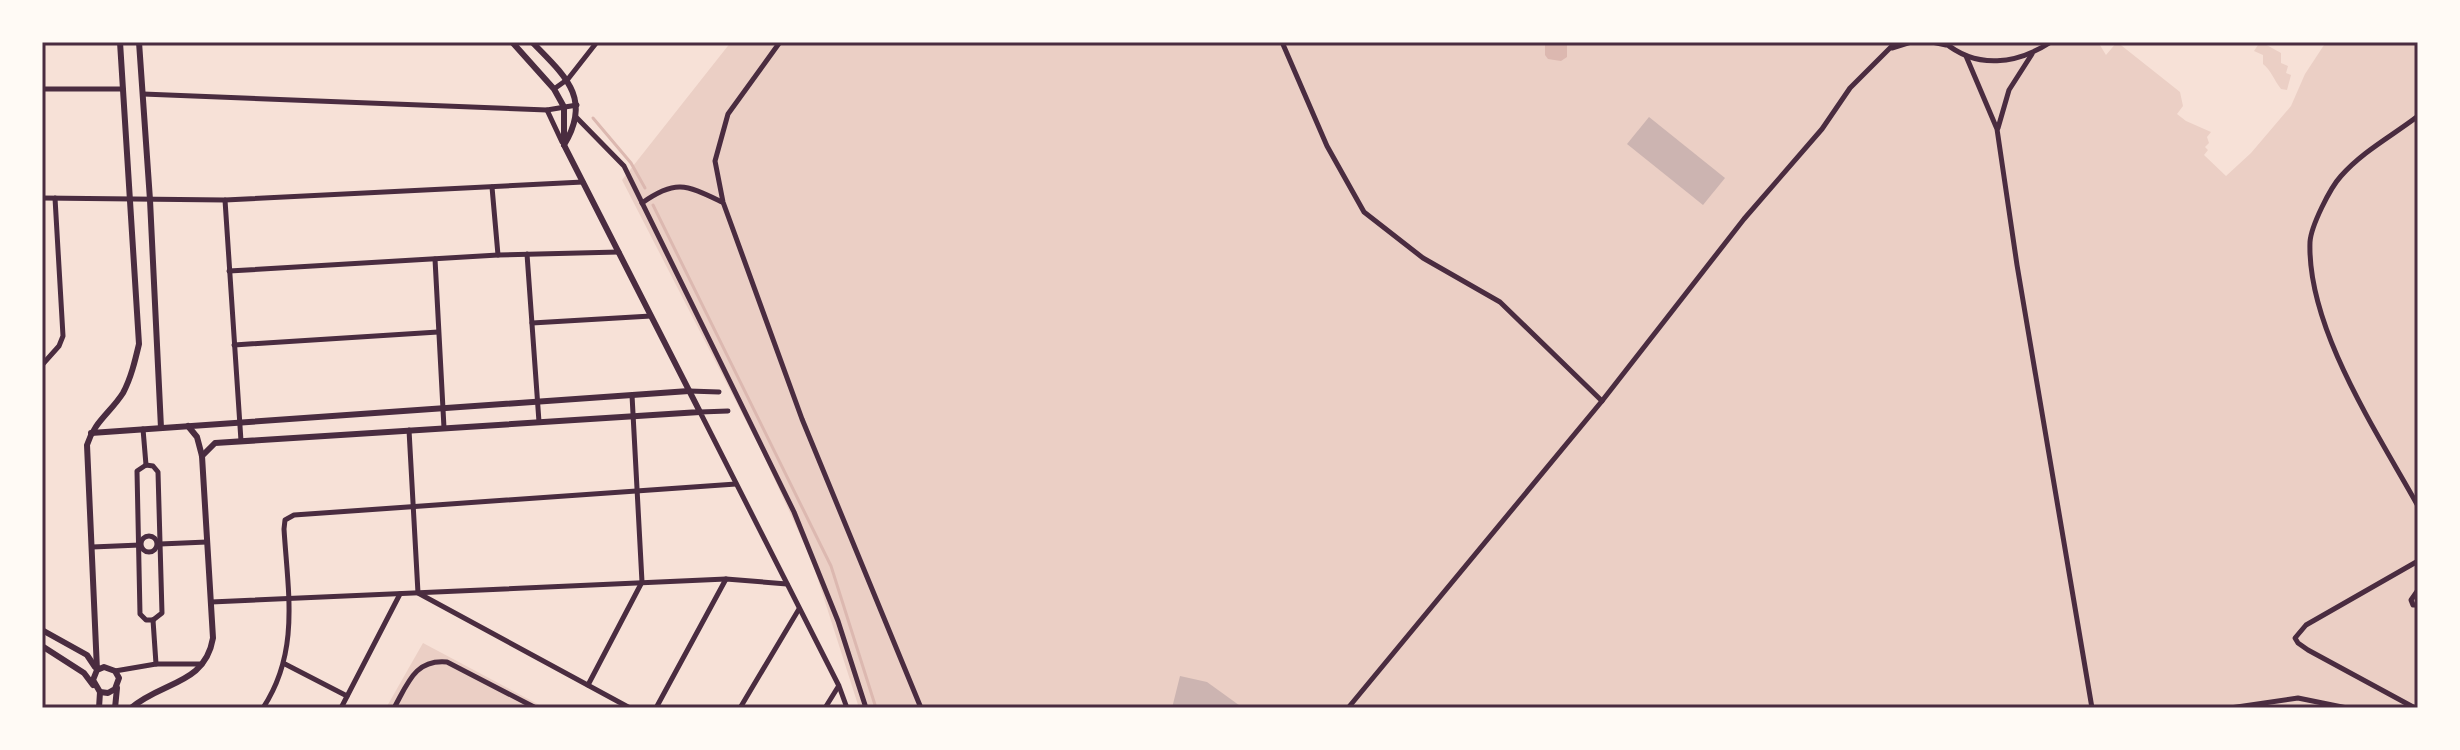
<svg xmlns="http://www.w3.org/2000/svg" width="2460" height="750" font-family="'Space Grotesk',sans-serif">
<rect width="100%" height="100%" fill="#f7e1d7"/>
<g fill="#ebcfc5">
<polygon points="731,42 2098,42 2106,55 2117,42 2180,92 2183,106 2177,114 2186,121 2211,132 2207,137 2209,143 2205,147 2208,150 2204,155 2226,176 2251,153 2291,106 2305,74 2326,42 2418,42 2418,708 859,708 812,561 762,452 622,180"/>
<path d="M 2263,43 L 2281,53 L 2281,63 L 2288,66 L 2286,73 L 2291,75 L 2287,90 L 2281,89 C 2274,80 2271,70 2263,64 L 2263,55 L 2254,51 L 2258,45 Z"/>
<polygon points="423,643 545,708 386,708"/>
</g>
<polygon fill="#dcb8b0" points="1545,42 1567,42 1567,57 1561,61 1548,59 1545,55"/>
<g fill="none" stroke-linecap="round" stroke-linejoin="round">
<g stroke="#dcb8b0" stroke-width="3">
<polyline points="593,118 631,163 645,188"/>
<polyline points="653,205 831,566 876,708"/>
</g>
</g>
<g fill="#ccb4b1">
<polygon points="1649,117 1725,178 1703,205 1627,144"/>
<polygon points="1180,676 1207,682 1243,708 1172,708"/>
</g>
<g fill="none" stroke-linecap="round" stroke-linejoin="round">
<g stroke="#4a2c40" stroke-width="5">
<polyline points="780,42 728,114 715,161 723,202 802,419 921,708"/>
<polyline points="1282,42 1327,146 1364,212 1423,258 1500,302 1602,401"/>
<polyline points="1932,42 1946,45"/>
<path d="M 1944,42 C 1977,70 2017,64 2051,42"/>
<polyline points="1892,48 1911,42"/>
<polyline points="1966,56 1997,129 2017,265 2092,708"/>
<polyline points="42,89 123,89"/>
<polyline points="554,89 568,79 597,42"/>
<polyline points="143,94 547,110 577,105"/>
<polyline points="547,110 562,142"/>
<path d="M 2418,116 C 2392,136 2363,151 2341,176 C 2330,188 2311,226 2310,242 C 2307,328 2377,432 2418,506"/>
<polyline points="577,118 624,166 794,512 838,621 866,708"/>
<polyline points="1998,128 2009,90 2032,54"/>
<polyline points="492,187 498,255"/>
<polyline points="42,198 225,200 583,182"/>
<polyline points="225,200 241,441"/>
<path d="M 642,203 C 676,179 686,185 722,202"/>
<polyline points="527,254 539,422"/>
<polyline points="435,259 444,428"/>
<polyline points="229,271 498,255 619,252"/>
<polyline points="532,323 651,316"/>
<polyline points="234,345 438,332"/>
<polyline points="42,365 59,346 63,336 55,198"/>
<polyline points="689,391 719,392"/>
<polyline points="728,411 700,412 839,686 847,708"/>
<polyline points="143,429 146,465"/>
<polyline points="409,430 418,593 630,708"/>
<polyline points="146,465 137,471 140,614 146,620 153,620"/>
<polyline points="146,465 153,466 158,472 162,613 153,620"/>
<circle cx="149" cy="544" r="8"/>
<polyline points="160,544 207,542"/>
<polyline points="92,547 140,545"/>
<polyline points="2418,590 2411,600 2413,605 2418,605"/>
<polyline points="211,602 726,579 787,584"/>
<polyline points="153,620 156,664"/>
<polyline points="285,664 347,696"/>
<polyline points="115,671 156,664 202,664"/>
<polyline points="588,685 642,582 632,395"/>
<path d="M 263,708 C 300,652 288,593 284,529 L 285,520 L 294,515 L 736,484"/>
<polyline points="341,708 400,594"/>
<path d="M 394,708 C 408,683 415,659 447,662 L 536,708"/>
<polyline points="656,708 726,579"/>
<polyline points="740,708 799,609"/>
<polyline points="825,708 838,687"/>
<polyline points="1348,708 1602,401 1744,219 1822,129 1850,88 1896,42"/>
<polyline points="2230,708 2298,698 2347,708"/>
<polyline points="2415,708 2308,650 2298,643 2295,638 2306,625 2418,561"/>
</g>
<g stroke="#4a2c40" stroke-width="6">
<polyline points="139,42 150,200 161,428"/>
<path d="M 532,42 C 564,75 593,98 564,145"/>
<polyline points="91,433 689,391"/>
<polyline points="202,456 215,443 700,412 564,145 564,107 554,89 512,42"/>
<polyline points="42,630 87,655 95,667"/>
<polyline points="42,646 84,673 93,685"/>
<path d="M 97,670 L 104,667 L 115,671 L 119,678 L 115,689 L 108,693 L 100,692 L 93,680 L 97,670 L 87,445 C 94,422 111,412 123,393 C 131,378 135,361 139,344 L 120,42"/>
<polyline points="99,708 100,692"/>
<polyline points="115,708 117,688"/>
<path d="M 131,708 C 162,681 205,685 213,638 L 202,456 L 197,437 L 188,426"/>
</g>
</g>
<rect width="2460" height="750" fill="none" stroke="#fffaf5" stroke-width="88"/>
<rect x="44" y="44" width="2372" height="662" fill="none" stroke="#4a2c40" stroke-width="3"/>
</svg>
